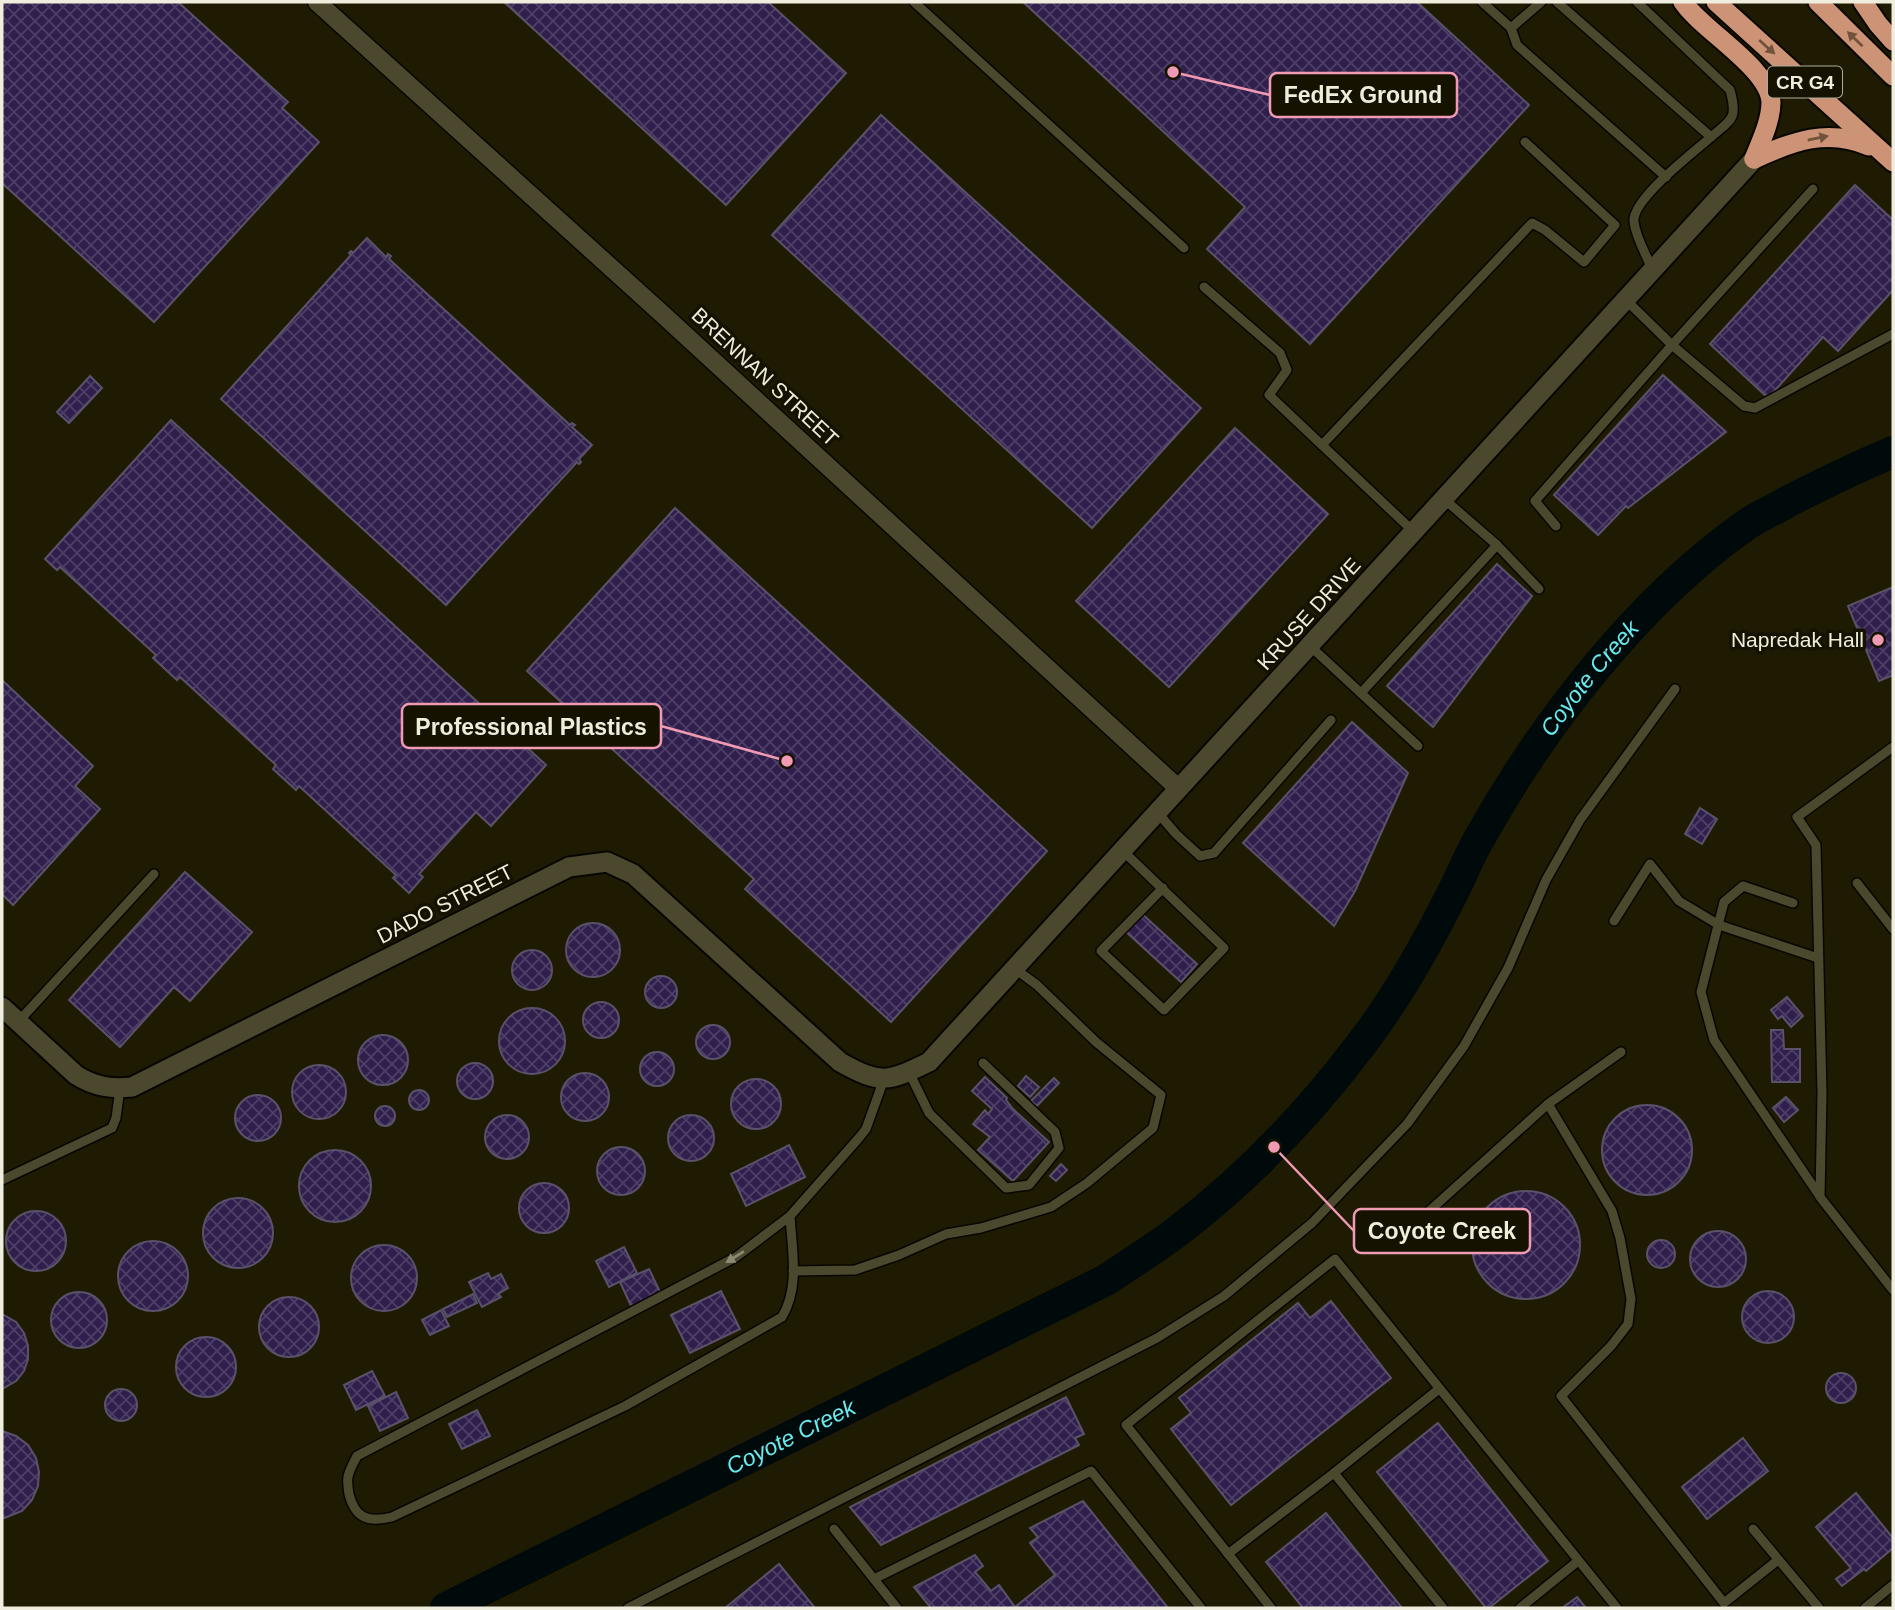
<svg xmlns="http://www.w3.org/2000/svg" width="1895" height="1610" font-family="Helvetica,sans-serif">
<defs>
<pattern id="building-cross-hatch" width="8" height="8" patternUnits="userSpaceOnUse" patternTransform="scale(1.75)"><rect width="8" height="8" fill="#301e4d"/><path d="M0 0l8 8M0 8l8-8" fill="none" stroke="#4e3f66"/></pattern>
</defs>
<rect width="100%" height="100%" fill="#1f1b03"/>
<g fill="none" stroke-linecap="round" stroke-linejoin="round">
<path stroke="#000a0b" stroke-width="32" id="s1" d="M 446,1608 L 1106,1280 C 1129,1265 1152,1250 1174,1234 C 1244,1181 1306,1117 1359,1047 C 1396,1000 1426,946 1453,892 C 1462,875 1469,856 1479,839 C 1543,724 1638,601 1746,525 C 1759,516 1774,510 1787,502 C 1822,484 1857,467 1893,452"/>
</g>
<g fill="url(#building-cross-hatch)" stroke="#5a526b" stroke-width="2">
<polygon points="2,2 178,2 288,102 282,108 319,142 154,322 2,183"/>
<polygon points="504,2 768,2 846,73 726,205"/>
<polygon points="1023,2 1417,2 1529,105 1310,344 1207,249 1245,207"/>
<polygon points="881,115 1201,408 1092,528 772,235"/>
<polygon points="1855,185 1893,220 1893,290 1838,351 1823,337 1768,398 1710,344"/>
<polygon points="367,238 386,257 388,254 391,256 389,259 570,425 572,423 575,425 572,427 592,445 579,459 581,462 579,464 577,462 446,605 221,399 351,255 349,253 351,251 353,253"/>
<polygon points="1663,375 1726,432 1628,508 1626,506 1598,535 1554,495"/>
<polygon points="90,376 102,388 69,423 57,412"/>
<polygon points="171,420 546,765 491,826 476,812 419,874 423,877 409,893 393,878 396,875 299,786 296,790 273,769 276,765 180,677 177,680 153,658 156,655 60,567 57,570 45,559"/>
<polygon points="1235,428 1328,514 1169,687 1076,601"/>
<polygon points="675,508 1047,851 891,1022 745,889 754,879 527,671"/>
<polygon points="1497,564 1532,596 1433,727 1387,686"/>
<polygon points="1893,587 1893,675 1879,681 1848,606"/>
<polygon points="2,680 93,766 75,786 100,809 13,905 2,894"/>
<polygon points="1352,722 1408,773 1355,891 1334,926 1243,843"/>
<polygon points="1700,808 1717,819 1702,844 1685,834"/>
<polygon points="185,872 252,932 190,1001 174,987 120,1047 69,1000"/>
<polygon points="1141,913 1197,964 1181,982 1125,931"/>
<circle cx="593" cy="950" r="27"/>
<circle cx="532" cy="970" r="20"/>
<circle cx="661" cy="992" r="16"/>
<polygon points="1787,997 1803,1016 1791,1027 1782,1016 1778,1019 1771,1010"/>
<circle cx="601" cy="1020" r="18"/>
<circle cx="532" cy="1041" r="33"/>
<circle cx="713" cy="1042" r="17"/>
<polygon points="1771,1030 1783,1030 1784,1049 1800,1049 1800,1082 1772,1082"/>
<circle cx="383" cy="1060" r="25"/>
<circle cx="657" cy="1069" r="17"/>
<circle cx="475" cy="1081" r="18"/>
<circle cx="319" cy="1092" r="27"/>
<circle cx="585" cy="1097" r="24"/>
<polygon points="1026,1076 1039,1087 1030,1097 1018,1086"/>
<polygon points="985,1077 1007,1098 1006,1100 1013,1109 1049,1142 1013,1181 978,1150 990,1137 973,1124 985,1110 988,1114 992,1109 972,1091"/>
<polygon points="1054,1078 1059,1083 1037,1106 1031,1101"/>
<circle cx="756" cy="1104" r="25"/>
<circle cx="419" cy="1100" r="10"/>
<circle cx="258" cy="1118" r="23"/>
<polygon points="1786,1097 1798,1110 1784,1122 1773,1108"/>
<circle cx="1647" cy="1150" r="45"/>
<circle cx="385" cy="1116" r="10"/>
<circle cx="507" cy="1137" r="22"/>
<circle cx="691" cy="1138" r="23"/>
<polygon points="789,1145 805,1177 746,1206 731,1174"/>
<circle cx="621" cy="1171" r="24"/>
<circle cx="335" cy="1186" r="36"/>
<polygon points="1061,1164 1067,1170 1056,1181 1050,1176"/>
<circle cx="544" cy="1208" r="25"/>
<circle cx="1526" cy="1245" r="54"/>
<circle cx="238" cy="1233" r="35"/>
<circle cx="36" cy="1241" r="30"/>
<circle cx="1718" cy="1259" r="28"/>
<circle cx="1661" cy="1254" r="14"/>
<circle cx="153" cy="1276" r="35"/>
<circle cx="384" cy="1278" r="33"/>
<polygon points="624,1247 637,1273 609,1287 596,1261"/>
<polygon points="649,1269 661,1294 632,1308 620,1282"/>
<polygon points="488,1273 491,1279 501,1274 508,1288 498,1294 501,1297 482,1307 469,1282"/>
<polygon points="721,1291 740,1329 690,1353 671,1315"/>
<circle cx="1768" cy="1317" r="26"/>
<circle cx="79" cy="1320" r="28"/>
<polygon points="473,1294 477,1303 447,1317 443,1309"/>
<circle cx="289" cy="1327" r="30"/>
<polygon points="1331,1301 1391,1378 1231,1505 1171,1429 1191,1413 1179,1398 1298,1303 1310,1318"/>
<polygon points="441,1310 449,1326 430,1335 422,1320"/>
<polygon points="2,1314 16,1322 24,1333 28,1346 28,1359 24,1371 16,1381 2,1389"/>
<circle cx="206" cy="1367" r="30"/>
<polygon points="372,1371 385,1396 356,1410 344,1385"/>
<circle cx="1841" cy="1388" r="15"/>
<circle cx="121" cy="1405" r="16"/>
<polygon points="396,1392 408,1418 380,1431 368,1406"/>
<polygon points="1066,1397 1084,1434 1075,1438 1079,1445 881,1545 850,1507"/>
<polygon points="477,1410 490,1436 462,1449 449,1424"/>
<polygon points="1438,1423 1548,1561 1489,1608 1486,1608 1377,1472"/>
<polygon points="2,1431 16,1436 28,1445 36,1458 39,1472 38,1486 32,1500 22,1511 2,1519"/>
<polygon points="1743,1438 1768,1471 1707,1519 1682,1487"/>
<polygon points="1856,1493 1893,1538 1893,1548 1866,1571 1864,1569 1842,1586 1836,1579 1851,1568 1816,1527"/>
<polygon points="1083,1501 1168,1608 931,1608 914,1587 975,1555 983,1566 975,1572 991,1591 999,1585 1015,1607 1055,1575 1030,1543 1038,1537 1030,1528"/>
<polygon points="1326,1513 1402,1608 1303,1608 1266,1562"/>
<polygon points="779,1564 815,1608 725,1608"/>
<polygon points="1577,1597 1586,1608 1562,1608"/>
</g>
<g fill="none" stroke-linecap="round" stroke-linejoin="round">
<g stroke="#090600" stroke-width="12">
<g id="service">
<polyline points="914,2 1184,248"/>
<polyline points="1482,2 1511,28 1541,2"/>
<path d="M 1557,2 L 1711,137 C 1694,152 1631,200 1634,222 C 1636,238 1646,254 1652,269"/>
<path d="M 1637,2 L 1730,90 C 1738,119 1732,119 1711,137"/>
<polyline points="1511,28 1517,45 1666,177"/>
<polyline points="1204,287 1280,353 1287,370 1269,395 1414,532"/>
<polyline points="1626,300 1672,345 1813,189"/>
<polyline points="1322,445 1532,223 1545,230 1584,262 1615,225 1525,142"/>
<polyline points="1444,499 1497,545 1539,589"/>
<polyline points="1556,526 1535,501 1672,345 1744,406 1755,408 1893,334"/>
<polyline points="1310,646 1418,746"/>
<polyline points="1361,693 1497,545"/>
<polyline points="1893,747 1797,817 1816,845 1822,1093 1820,1197 1893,1290"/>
<polyline points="1158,813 1176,834 1200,856 1214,853 1331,720"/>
<polyline points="1123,851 1224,948 1164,1010 1101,951 1163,888"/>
<polyline points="1857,883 1893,929"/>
<polyline points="1793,903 1743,886 1724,902 1701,992 1714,1040 1819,1195"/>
<polyline points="1614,921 1650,864 1679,901 1719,925 1818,958"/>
<polyline points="18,1022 154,874"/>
<polyline points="909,1072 929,1113 1006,1188 1029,1185 1059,1148 1055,1132 983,1063"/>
<polyline points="1548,1104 1612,1211 1620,1238 1631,1299 1628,1324 1611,1346 1561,1396 1724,1603 1778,1560"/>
<polyline points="2,1180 112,1128 116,1118 120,1088"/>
<polyline points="1427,1213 1548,1104 1621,1052"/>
<path d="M 790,1216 C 792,1250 800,1287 782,1317 L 625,1406 L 392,1517 C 368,1523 355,1518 349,1494 C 348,1488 347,1482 348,1477 C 349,1470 354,1462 357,1456 L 736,1257 L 790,1216 L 858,1139 L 866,1129 L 884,1079"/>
<polyline points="793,1271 855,1270 899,1255 946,1234 981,1228 1051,1207 1087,1183 1153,1128 1161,1095 1096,1042 1037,985 1015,969"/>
<polyline points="1334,1473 1443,1608"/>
<polyline points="834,1529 897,1608"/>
<polyline points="1753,1529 1819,1608"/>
<polyline points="1228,1554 1334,1473 1439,1389"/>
<polyline points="874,1579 1091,1471 1201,1608"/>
<polyline points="628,1608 1157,1338 1224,1296 1312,1223 1407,1124 1464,1046 1508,968 1546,880 1580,820 1675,689"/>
<polyline points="1271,1608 1126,1425 1335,1259 1617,1608"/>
<polyline points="1520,1608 1578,1561"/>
<polyline points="1865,1608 1893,1585"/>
</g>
</g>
<g stroke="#090600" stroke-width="21">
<polyline id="minor" points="317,2 659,311 1179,789"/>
</g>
<g stroke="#090600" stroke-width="23">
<path id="tertiary" d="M 2,1007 L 76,1075 C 95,1087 111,1089 132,1087 L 569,867 L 607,862 L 633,874 L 840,1062 C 881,1085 888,1082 929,1062 L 1754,159"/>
</g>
<g stroke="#090600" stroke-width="23">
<g id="trunk">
<path d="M 1683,2 C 1702,30 1769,68 1771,102 C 1771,121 1761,141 1754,159"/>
<polyline points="1716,2 1893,162"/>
<polyline points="1818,2 1893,76"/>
<polyline points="1863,2 1878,24 1893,41"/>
<path d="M 1754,159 C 1793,141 1828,128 1869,146"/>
</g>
</g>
<use href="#service" stroke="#4c482e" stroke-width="9"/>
<use href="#minor" stroke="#4c482e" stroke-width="18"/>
<use href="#tertiary" stroke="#4c482e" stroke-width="19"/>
<use href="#trunk" stroke="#cd9376" stroke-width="19"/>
</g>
<defs><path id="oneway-solid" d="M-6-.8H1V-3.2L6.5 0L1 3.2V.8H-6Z" transform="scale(1.75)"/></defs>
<g fill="#72523b">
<use href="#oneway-solid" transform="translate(1855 39) rotate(-136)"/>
<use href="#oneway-solid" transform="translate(1767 47) rotate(42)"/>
<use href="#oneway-solid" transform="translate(1818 138) rotate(-11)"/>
</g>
<use fill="#8d8a74" href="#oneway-solid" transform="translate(735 1257) rotate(148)"/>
<circle fill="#f19ab3" stroke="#161200" stroke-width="2.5" cx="1878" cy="640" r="7"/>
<g text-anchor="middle" stroke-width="7" stroke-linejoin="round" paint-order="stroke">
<rect fill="#161200" stroke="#aeab9b" stroke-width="2" x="1768" y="66.5" width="74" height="31" rx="5"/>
<g font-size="19" font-weight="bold" fill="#efedde">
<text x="1805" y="89">CR G4</text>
</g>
<g font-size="21" fill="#efedde" stroke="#161200">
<text transform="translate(765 377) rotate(43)" y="7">BRENNAN STREET</text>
<text transform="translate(1309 614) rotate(-48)" y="7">KRUSE DRIVE</text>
<text transform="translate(445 904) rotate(-27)" y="7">DADO STREET</text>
</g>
<g font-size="21" fill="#efedde" stroke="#161200" text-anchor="end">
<text x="1864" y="647">Napredak Hall</text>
</g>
<g font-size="23" font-style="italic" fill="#69eaed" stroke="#161200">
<text dy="8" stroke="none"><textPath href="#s1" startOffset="1519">Coyote Creek</textPath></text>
<text dy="8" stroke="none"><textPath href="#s1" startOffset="385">Coyote Creek</textPath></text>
</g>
</g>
<path fill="none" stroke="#f19ab3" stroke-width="2.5" d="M1173 72L1270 95M787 761L661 726M1274 1147L1354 1231"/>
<g fill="#f19ab3" stroke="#161200" stroke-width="2.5">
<circle cx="1173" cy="72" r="7"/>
<circle cx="787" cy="761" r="7"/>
<circle cx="1274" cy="1147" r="7"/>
</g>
<g fill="#161200" stroke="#f19ab3" stroke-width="2.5">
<rect x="1270" y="73" width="187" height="44" rx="7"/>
<rect x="402" y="704" width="259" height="44" rx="7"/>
<rect x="1354" y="1209" width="176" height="44" rx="7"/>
</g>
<g font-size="23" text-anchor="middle" font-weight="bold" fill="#efedde">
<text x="1363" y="103">FedEx Ground</text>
<text x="531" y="735">Professional Plastics</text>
<text x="1442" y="1239">Coyote Creek</text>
</g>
<rect width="1895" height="1610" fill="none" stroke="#efedde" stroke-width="7"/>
</svg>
